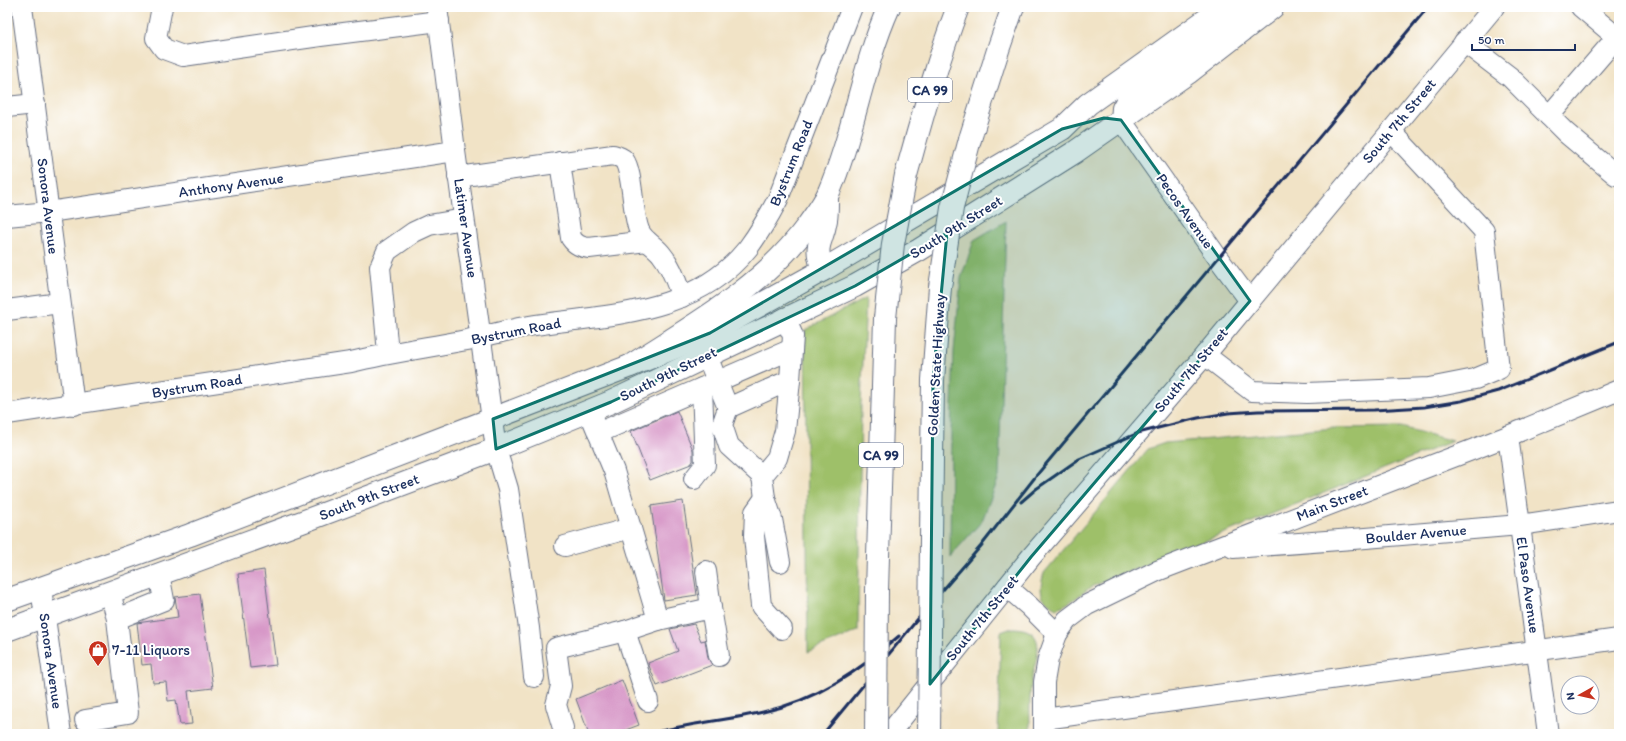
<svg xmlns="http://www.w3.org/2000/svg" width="1626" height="741" font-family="Itim,sans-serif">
<rect width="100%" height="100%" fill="#fff"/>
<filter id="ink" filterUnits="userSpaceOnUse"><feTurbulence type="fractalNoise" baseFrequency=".025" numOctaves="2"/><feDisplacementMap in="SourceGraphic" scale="8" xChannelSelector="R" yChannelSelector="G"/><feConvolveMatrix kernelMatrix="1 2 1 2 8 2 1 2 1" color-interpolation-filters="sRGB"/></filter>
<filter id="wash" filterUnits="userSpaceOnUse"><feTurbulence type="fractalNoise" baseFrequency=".012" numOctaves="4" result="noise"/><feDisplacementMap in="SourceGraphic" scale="16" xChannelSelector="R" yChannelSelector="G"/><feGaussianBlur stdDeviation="0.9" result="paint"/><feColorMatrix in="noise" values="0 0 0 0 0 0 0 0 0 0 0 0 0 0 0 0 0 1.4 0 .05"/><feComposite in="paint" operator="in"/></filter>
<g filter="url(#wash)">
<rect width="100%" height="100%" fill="#f1e3c6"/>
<g fill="#9ec069" stroke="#5c7864">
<polygon points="1006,221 999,477 982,521 950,557 951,432 954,351 961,278 974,240"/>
<polygon points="866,298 861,404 858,631 808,652 805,330"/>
<path d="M 1401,427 L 1453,441 L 1093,586 C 1081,593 1070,605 1056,608 C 1039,599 1039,590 1044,573 L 1148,449 L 1165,443 L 1334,428 Z"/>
<path d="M 1012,628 C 1022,628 1034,630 1037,641 C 1040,653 1034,666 1032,678 C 1029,696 1030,715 1030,734 L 998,734 L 1001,632 Z"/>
</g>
<g id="blocks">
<g fill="#d797c7">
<polygon points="677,411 693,450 693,461 691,464 650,480 631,431"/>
<polygon points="683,501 697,595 664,600 651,506"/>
<polygon points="264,570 276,665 250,668 238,574"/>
<polygon points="200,594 213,688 188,691 192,724 180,725 176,700 168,701 166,682 153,683 151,664 142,665 137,623 178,617 175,597"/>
<polygon points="694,624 701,641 705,640 708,658 712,665 657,686 648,663 678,651 670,629"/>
<polygon points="622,680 639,725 615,734 589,734 576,699"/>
</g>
</g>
</g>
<g filter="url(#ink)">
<use href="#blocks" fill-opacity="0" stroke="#666e82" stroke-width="1"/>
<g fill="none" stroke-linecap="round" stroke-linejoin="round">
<g stroke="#666e82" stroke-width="22">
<g id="minor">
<polyline points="22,7 74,405"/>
<polyline points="162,7 156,38 164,49 183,56 320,36 439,21"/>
<polyline points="437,7 455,151 496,449 508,489 529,628 534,677"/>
<polyline points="1243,7 1228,18 1210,38 1127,99 1122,108 1121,120 1218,258 1250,301"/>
<polyline points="1581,7 1619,39"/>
<polyline points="1464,42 1510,77 1566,133 1616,175 1619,175"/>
<polyline points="7,107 35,104"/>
<polyline points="1549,116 1617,37"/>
<path d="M 560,162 L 571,238 C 576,245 581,247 589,248 L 647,241"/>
<path d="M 458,177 L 613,155 C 617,156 621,157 624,160 C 633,172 632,213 639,230 C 643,241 656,246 662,255 C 672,267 676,282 682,297"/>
<polyline points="7,216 49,212 455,151"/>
<polyline points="7,310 60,303"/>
<polyline points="388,353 380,267 387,251 414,232 429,225 464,219"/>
<polyline points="1205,355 1252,391 1307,393 1429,388 1475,379 1499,369 1484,231 1391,131"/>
<polyline points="707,356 728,408 790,380 793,336 785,318"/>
<polyline points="728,408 722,425 729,446 762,476"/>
<path d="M 7,414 L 351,362 C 388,353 424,348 461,341 C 484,337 506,330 529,326 C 606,314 694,316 748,248 C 759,233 769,216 778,199 L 852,7"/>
<polyline points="598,433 792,349"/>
<polyline points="1508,436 1548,734"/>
<polyline points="694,479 705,465 702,388"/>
<polyline points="765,498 755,512 754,536 761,606 782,629"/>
<polyline points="565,546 631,528"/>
<polyline points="1233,548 1366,538 1520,525 1619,510"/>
<polyline points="780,562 772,519 765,498 762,476 777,458 785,431 790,380"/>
<polyline points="706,571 711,608"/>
<polyline points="1007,587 1029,606 1057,634 1048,659 1044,682 1044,734"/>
<polyline points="41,588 61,734"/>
<polyline points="117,619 164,600 159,574"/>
<polyline points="658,620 711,608 719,656"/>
<polyline points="625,631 648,701"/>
<polyline points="1057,634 1067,620 1087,605 1157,571 1508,436 1619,390"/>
<polyline points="1044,719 1619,639"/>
<polyline points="85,720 128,713 117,619 110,592"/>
<polyline points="563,728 556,705 561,686 556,648 625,631 658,620 614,471 589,411"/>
<polyline points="889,734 1031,557 1205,355 1494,7"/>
</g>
</g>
<g stroke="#666e82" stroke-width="24">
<g id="major">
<polyline points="7,600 190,535 630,366 710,333 823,270 1062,129 1088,104 1224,7"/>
<polyline points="7,630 302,522 496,449 611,402 855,286 919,250 1075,152 1188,73 1273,7"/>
</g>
</g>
<g stroke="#666e82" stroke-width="24">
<g id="highway">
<polyline points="970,139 999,47 1013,7"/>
<path d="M 906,175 C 922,118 937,62 958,7"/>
<path d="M 823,270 C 813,243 822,245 826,220 C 827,214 827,207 827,201"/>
<path d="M 630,366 C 695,324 762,288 808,225 C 815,215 823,205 828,194 C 854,134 862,67 889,7"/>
<polyline points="931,539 933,380 940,287"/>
<polyline points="877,591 885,318"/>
</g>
</g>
<use href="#minor" stroke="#fff" stroke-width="20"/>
<use href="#major" stroke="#fff" stroke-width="22"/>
<use href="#highway" stroke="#fff" stroke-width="22"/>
<g stroke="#1b2f5e" stroke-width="3">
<polyline points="1021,502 1036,489 1079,459 1138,433 1198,418 1228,413 1258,411 1374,410 1424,407 1461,401 1498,391 1619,342"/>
<path d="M 650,734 C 687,723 725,721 763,712 C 817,700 859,671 899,636"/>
<polyline points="823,734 917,620 981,546 1036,476 1428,7"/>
</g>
<g stroke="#666e82" stroke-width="24" stroke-linecap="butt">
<g id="highway-bridge">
<polyline points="940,287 952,208 970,139"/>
<polyline points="885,318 893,244 906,175"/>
<polyline points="876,734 877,591"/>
<polyline points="929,734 931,539"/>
</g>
</g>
<use href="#highway-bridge" stroke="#fff" stroke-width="22"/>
</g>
</g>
<path fill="#0f766e" fill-opacity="0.2" stroke="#0f766e" stroke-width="3" stroke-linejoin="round" d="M 1104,118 L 1121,120 L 1250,301 L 1031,557 L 930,684 L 933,380 L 947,233 L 855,286 L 611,402 L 496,449 L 493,419 L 710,333 L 1062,129 Z"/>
<defs>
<g id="shop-pin" transform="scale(1)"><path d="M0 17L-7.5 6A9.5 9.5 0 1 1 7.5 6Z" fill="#c8321e" stroke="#fff"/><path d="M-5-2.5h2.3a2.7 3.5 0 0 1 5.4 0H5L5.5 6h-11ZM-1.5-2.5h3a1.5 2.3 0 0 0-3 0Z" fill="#fff"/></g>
</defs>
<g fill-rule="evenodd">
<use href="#shop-pin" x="98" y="650"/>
</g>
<g text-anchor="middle" stroke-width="4" stroke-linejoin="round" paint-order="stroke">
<g fill="#fff" stroke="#5f6d8e" stroke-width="1">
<rect x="908" y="78" width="44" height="24" rx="3"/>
<rect x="859" y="443" width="44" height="24" rx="3"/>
</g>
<g font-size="14" font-weight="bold" fill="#1b2f5e">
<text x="930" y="95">CA 99</text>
<text x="881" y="460">CA 99</text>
</g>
<g font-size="15" fill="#1b2f5e" stroke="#fff">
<text transform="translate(1399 121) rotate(-50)" y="5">South 7th Street</text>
<text transform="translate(791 163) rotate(-68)" y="5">Bystrum Road</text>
<text transform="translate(231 185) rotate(-8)" y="5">Anthony Avenue</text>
<text transform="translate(48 206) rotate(83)" y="5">Sonora Avenue</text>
<text transform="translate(1185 211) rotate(55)" y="5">Pecos Avenue</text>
<text transform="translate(956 227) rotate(-32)" y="5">South 9th Street</text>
<text transform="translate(466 228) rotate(82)" y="5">Latimer Avenue</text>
<text transform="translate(516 331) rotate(-11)" y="5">Bystrum Road</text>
<text transform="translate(936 365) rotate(-87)" y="5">Golden State Highway</text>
<text transform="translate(1191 370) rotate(-50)" y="5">South 7th Street</text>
<text transform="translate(668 374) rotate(-26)" y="5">South 9th Street</text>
<text transform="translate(197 386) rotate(-9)" y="5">Bystrum Road</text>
<text transform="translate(369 497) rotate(-21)" y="5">South 9th Street</text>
<text transform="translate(1332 503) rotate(-21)" y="5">Main Street</text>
<text transform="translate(1416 534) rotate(-5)" y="5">Boulder Avenue</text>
<text transform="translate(1528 585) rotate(82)" y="5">El Paso Avenue</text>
<text transform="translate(982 618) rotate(-51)" y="5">South 7th Street</text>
<text transform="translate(51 661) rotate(82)" y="5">Sonora Avenue</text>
</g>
<g font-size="15" fill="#1b2f5e" stroke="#fff" text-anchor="start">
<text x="112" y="655">7-11 Liquors</text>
</g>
</g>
<rect width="1626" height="741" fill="none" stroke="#fff" stroke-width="24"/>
<g transform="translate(1580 695) rotate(262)"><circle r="19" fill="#ffffff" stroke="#a4acbf"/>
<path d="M0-3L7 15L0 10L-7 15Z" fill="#c8321e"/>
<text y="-6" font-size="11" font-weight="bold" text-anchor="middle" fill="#1b2f5e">N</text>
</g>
<path d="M1472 44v6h103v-6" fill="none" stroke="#1b2f5e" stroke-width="2"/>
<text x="1478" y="44" font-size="12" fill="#1b2f5e" stroke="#ffffff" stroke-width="3" paint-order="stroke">50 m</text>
</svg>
